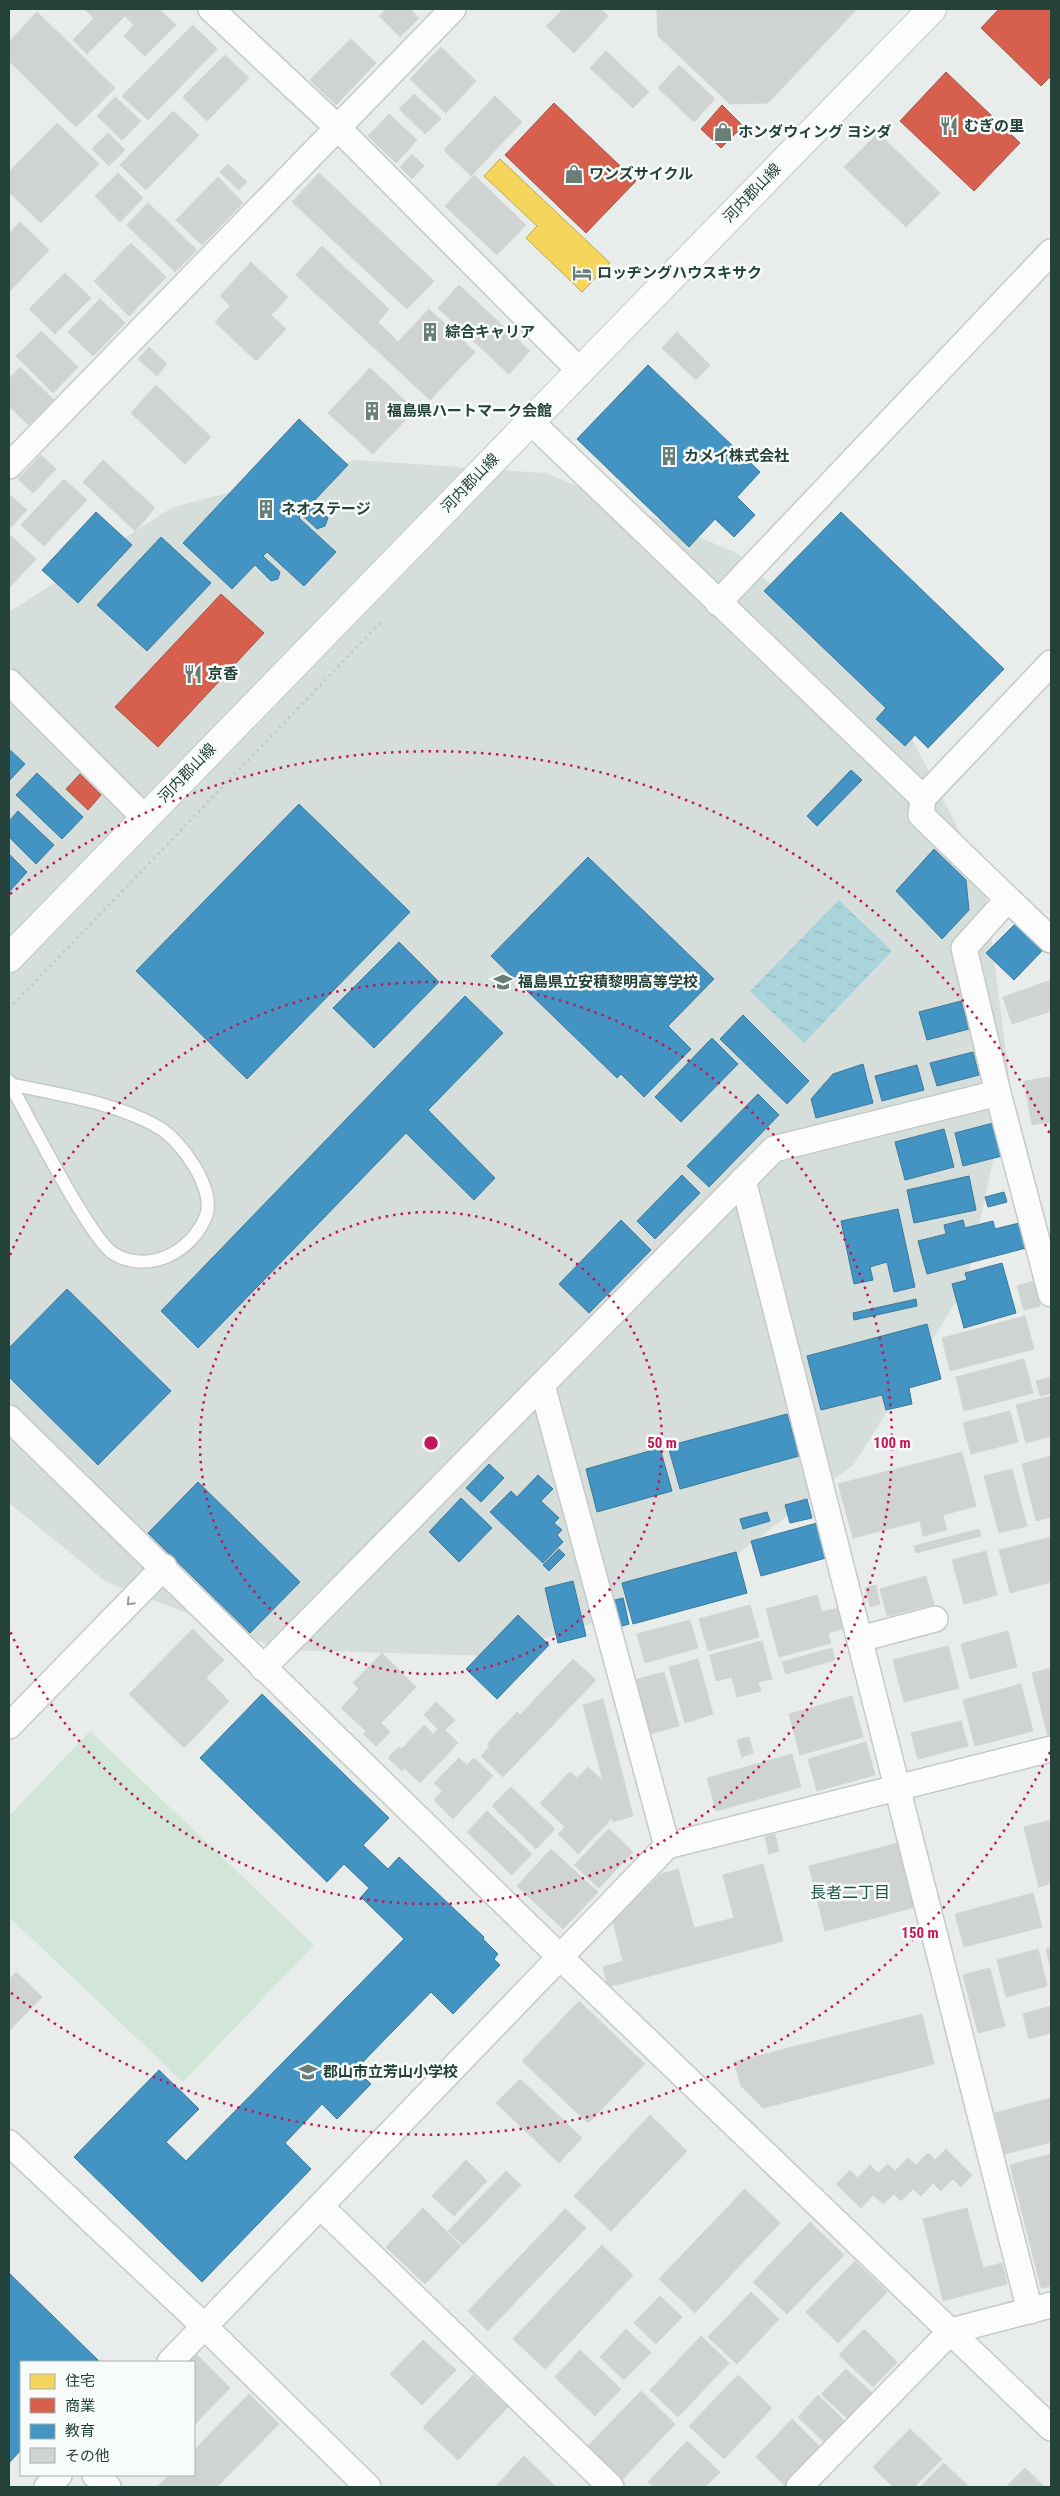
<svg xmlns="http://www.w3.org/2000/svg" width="1060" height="2496" font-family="'Roboto Condensed','Noto Sans JP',sans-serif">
<defs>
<pattern id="water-ripples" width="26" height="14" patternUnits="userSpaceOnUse" patternTransform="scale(1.25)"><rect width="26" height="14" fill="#a9d4db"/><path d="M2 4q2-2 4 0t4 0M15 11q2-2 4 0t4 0" fill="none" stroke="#91b7bd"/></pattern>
</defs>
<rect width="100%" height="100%" fill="#e8edeb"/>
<polygon fill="#d6dedb" points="356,460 546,473 737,553 889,694 984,879 1010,1085 965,1288 854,1464 689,1592 491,1656 283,1650 106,1582 9,1503 9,612 173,507"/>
<polygon fill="#d1e6d8" points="90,1731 314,1945 183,2082 9,1917 9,1816"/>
<polygon fill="url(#water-ripples)" points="839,900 892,951 804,1043 750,991"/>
<polygon fill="#f6d55c" stroke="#b7a952" points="500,159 610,263 582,292 526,238 537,226 484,176"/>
<g fill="#d6604d" stroke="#a15747">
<polygon points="999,9 1051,9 1051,76 1041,86 981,28"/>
<polygon points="946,72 1020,143 974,191 900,121"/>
<polygon points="554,103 636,181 586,233 505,155"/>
<polygon points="722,105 743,126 721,148 701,129"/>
<polygon points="221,594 264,633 158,747 115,707"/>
<polygon points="80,774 101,795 88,810 66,789"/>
</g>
<g fill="#4393c3" stroke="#3a7b9a">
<polygon points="648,365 760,472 737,497 755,515 734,537 715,519 689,547 577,439"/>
<polygon points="299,419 348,465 312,503 328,518 325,526 317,529 302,515 299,518 336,552 304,586 267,552 263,556 280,572 278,579 271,581 255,565 232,589 183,543"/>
<polygon points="96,512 132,545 78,603 42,570"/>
<polygon points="841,512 1004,669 928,748 915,735 905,746 876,719 886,708 764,591"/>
<polygon points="161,537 211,583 147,651 97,605"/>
<polygon points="9,749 25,764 9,781"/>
<polygon points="851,770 862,780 817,826 807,816"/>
<polygon points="37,773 83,817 62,839 16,795"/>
<polygon points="299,804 410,912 247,1079 136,971"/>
<polygon points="18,811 54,845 36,864 9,837 9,821"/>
<polygon points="934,849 966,880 969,910 942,939 896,891"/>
<polygon points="9,854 27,872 9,892"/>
<polygon points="588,857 714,979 668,1026 691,1049 644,1097 621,1074 617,1078 491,956"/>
<polygon points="1015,924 1042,951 1014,980 986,953"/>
<polygon points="399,942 439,982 374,1048 333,1008"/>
<polygon points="465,996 503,1033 428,1110 495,1178 474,1200 406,1133 198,1348 161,1311"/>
<polygon points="961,1001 969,1029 927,1040 919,1012"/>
<polygon points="743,1015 809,1081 787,1104 720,1039"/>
<polygon points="712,1038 738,1064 681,1122 655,1097"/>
<polygon points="973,1052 979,1075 937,1086 930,1063"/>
<polygon points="863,1064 873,1103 816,1118 811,1099 833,1074"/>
<polygon points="917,1065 924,1090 882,1101 875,1076"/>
<polygon points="758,1094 779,1115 709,1187 687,1166"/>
<polygon points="993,1123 1002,1156 963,1166 955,1133"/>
<polygon points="944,1129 954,1167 905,1180 895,1142"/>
<polygon points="682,1175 700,1193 655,1239 637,1221"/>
<polygon points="969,1176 976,1210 914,1223 907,1190"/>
<polygon points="1004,1192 1007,1202 988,1207 985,1197"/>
<polygon points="898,1209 915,1287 894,1292 887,1262 870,1267 873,1280 854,1284 841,1221"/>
<polygon points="621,1220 651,1250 589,1313 559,1284"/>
<polygon points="963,1220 965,1228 993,1221 995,1229 1019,1223 1026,1248 927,1274 918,1241 946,1234 944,1225"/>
<polygon points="1002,1263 1016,1313 964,1328 952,1284 967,1280 965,1273"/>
<polygon points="67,1289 171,1391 98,1465 9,1377 9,1348"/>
<polygon points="916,1299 917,1306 854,1320 853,1313"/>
<polygon points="927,1324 941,1379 909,1388 912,1404 886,1410 882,1395 821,1410 807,1356"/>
<polygon points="787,1414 799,1456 680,1489 668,1446"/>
<polygon points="660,1448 672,1491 597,1512 586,1469"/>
<polygon points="489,1464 504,1478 481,1502 466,1488"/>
<polygon points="538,1475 553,1489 541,1501 559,1518 554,1523 562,1530 557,1535 563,1542 543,1563 490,1512 511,1491 517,1497"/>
<polygon points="198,1482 300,1582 250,1633 148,1533"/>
<polygon points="461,1498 492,1528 459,1562 429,1532"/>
<polygon points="807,1499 812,1518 790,1523 785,1505"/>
<polygon points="767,1512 770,1521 743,1529 740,1519"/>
<polygon points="817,1523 826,1558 761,1576 751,1541"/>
<polygon points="559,1549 565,1555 549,1571 543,1565"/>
<polygon points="736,1552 747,1593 633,1624 622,1583"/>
<polygon points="573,1581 586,1636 558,1643 545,1588"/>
<polygon points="623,1598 629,1624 619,1627 611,1601"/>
<polygon points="518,1615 549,1645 497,1699 466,1669"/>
<polygon points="262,1694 389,1818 363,1845 388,1869 399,1857 484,1937 483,1939 498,1954 494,1959 500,1965 453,2014 431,1992 356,2069 371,2084 337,2119 322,2104 285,2143 311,2169 202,2282 74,2157 159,2070 199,2109 166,2142 186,2161 404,1939 361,1897 369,1888 344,1864 327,1882 200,1758"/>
<polygon points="9,2273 100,2362 21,2362 21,2450 9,2463"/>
</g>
<g fill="#cfd4d2" stroke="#d1d6d4">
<polygon points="84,9 159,9 176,25 145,56 124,36 134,25 125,16 87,54 73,40 94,18"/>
<polygon points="386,9 410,9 419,18 400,37 379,16"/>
<polygon points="563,9 601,9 608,16 574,53 546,26"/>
<polygon points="657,9 857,9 768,103 730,104 658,36"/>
<polygon points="37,12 115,88 76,127 9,61 9,42"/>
<polygon points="193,25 217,49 148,120 122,96"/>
<polygon points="351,39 376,63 336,105 310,80"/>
<polygon points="441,47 476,81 446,113 410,79"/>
<polygon points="606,51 649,92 633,108 590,68"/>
<polygon points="225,55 249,78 207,121 183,97"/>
<polygon points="679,65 715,99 694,122 658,88"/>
<polygon points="414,94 441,119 425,134 399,109"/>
<polygon points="495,96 522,122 471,176 444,150"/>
<polygon points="115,97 141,121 122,140 97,116"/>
<polygon points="173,111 199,135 146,190 120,165"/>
<polygon points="389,114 417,140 396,163 368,136"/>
<polygon points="57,123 99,164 41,223 9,192 9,172"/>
<polygon points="108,133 125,150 109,166 92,149"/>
<polygon points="878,133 940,193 906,227 844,167"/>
<polygon points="412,154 424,166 412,179 400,167"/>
<polygon points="228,164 247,182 239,190 220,172"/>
<polygon points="118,173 143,198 120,222 95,196"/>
<polygon points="319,173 434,281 407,309 292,202"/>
<polygon points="474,175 526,225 497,255 445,206"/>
<polygon points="218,177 243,203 202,245 176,220"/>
<polygon points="148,203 197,250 175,272 127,225"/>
<polygon points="20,222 49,250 9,292 9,234"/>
<polygon points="131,243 166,277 129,316 94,281"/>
<polygon points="322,246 389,309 378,322 398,342 429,309 475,352 430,400 296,275"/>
<polygon points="251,262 288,297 271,315 286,329 256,361 215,322 230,306 220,296"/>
<polygon points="65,273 91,298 55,334 29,309"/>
<polygon points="459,285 530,351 509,374 438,308"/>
<polygon points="100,299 125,323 93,356 68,332"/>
<polygon points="41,331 78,367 53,393 16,356"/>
<polygon points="677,332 710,365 696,380 662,348"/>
<polygon points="149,347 167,364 157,376 138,359"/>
<polygon points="20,367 54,400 28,425 9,406 9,379"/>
<polygon points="370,368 415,410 373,454 328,413"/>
<polygon points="156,385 211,437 185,464 131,413"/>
<polygon points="41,455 56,469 33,493 18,479"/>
<polygon points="103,460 155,508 135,531 83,482"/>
<polygon points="64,479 87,500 44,546 21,525"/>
<polygon points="9,494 27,510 11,527 9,525"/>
<polygon points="9,534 36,559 9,588"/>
<polygon points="1051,980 1051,1011 1012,1024 1003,997"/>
<polygon points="1051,1077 1051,1122 1032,1125 1024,1081"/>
<polygon points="1034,1281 1040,1306 1024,1310 1017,1286"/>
<polygon points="1025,1316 1034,1349 950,1371 942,1338"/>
<polygon points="1024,1359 1033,1393 964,1411 956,1377"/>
<polygon points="1051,1377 1051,1393 1040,1396 1036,1381"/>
<polygon points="1051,1396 1051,1436 1026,1443 1016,1405"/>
<polygon points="1010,1411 1018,1442 971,1454 963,1423"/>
<polygon points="962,1452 976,1506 943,1515 947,1530 923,1536 920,1521 853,1538 838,1484"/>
<polygon points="1051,1456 1051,1517 1036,1521 1022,1464"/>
<polygon points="1012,1469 1027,1526 999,1533 984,1476"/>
<polygon points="979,1529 981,1536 916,1553 914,1546"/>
<polygon points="1051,1537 1051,1582 1010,1593 999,1550"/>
<polygon points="986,1551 997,1595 964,1604 952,1560"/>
<polygon points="926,1576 934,1604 887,1616 880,1589"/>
<polygon points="876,1585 880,1604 870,1607 865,1588"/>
<polygon points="817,1595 822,1612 839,1608 845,1628 828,1633 831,1643 779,1657 766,1609"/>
<polygon points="750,1605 759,1637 708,1651 699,1619"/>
<polygon points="690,1620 698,1648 645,1663 637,1634"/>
<polygon points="193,1629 224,1660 206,1678 229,1701 184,1748 129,1694"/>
<polygon points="1008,1631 1017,1667 970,1679 961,1644"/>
<polygon points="762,1641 772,1679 758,1682 761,1691 737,1697 732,1677 716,1681 710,1655"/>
<polygon points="948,1646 959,1688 904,1702 893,1660"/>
<polygon points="832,1648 835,1660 786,1674 782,1662"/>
<polygon points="382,1653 416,1687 381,1723 390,1732 376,1746 363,1734 366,1731 341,1708 359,1689 353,1683"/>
<polygon points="573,1659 596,1680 503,1777 481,1756 490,1746 487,1744 517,1712 520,1715"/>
<polygon points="698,1659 713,1714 685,1723 669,1667"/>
<polygon points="1051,1668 1051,1740 1049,1741 1032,1673"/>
<polygon points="664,1672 679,1726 649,1734 634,1680"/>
<polygon points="1021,1684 1033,1731 975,1746 963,1700"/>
<polygon points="852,1696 863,1737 800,1755 789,1714"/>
<polygon points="603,1699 633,1816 613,1822 612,1818 578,1854 558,1834 565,1827 540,1803 570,1772 577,1778 588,1767 603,1781 583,1705"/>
<polygon points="436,1702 455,1720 445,1730 458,1743 420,1783 404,1768 402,1771 388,1758 399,1747 402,1749 424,1725 433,1734 438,1729 424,1715"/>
<polygon points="961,1721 968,1746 918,1759 911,1733"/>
<polygon points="749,1737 753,1753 742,1757 737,1740"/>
<polygon points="866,1742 875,1775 817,1791 808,1759"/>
<polygon points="792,1754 801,1787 716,1811 707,1778"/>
<polygon points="459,1758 467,1765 474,1758 493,1776 453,1819 434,1800 442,1791 434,1783"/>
<polygon points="511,1787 555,1829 536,1849 492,1806"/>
<polygon points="487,1811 532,1854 512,1875 467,1832"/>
<polygon points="1051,1820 1051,1883 1039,1887 1024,1827"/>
<polygon points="609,1829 633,1852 599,1888 574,1865"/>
<polygon points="775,1834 779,1851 769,1854 765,1837"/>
<polygon points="902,1842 919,1906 825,1931 809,1866"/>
<polygon points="551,1849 598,1892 563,1929 517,1886"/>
<polygon points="763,1864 783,1941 608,1987 603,1967 623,1961 613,1921 661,1874 678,1869 694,1928 734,1918 723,1875"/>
<polygon points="1033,1893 1042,1927 964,1947 955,1914"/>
<polygon points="1051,1947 1051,1970 1046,1949"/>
<polygon points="1038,1949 1047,1986 1006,1997 997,1960"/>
<polygon points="990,1968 1005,2026 978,2033 963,1975"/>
<polygon points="16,1972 42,1997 9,2031 9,1980"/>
<polygon points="579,2001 645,2064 588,2123 522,2061"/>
<polygon points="1051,2006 1051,2033 1029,2039 1023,2014"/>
<polygon points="922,2014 934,2064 763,2108 741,2086 734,2062"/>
<polygon points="520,2079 582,2138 559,2163 496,2103"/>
<polygon points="1051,2098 1051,2142 1005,2154 995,2113"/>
<polygon points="650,2115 687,2151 611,2231 574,2196"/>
<polygon points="946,2149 972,2175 961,2187 953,2179 941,2191 933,2183 921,2196 913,2189 901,2201 894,2194 883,2204 873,2195 861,2208 836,2184 850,2170 858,2178 870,2165 878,2173 888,2164 895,2171 908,2158 916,2165 928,2153 935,2160"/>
<polygon points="1051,2154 1051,2286 1041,2288 1010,2165"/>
<polygon points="466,2160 487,2181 454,2216 432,2196"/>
<polygon points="506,2171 521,2185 463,2245 448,2231"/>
<polygon points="745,2189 780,2223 695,2313 659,2279"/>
<polygon points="423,2208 461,2246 425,2284 386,2247"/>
<polygon points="967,2208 983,2268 1002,2263 1007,2284 943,2301 923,2219"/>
<polygon points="565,2209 586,2228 488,2331 468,2311"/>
<polygon points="810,2222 844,2255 787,2314 753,2282"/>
<polygon points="602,2245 633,2275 545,2369 513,2339"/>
<polygon points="855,2261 887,2292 838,2343 806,2312"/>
<polygon points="751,2292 779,2319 737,2364 708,2337"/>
<polygon points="660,2296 682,2317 656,2344 634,2323"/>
<polygon points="626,2329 651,2353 624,2380 600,2357"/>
<polygon points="864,2329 897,2362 873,2387 839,2355"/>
<polygon points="701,2336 729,2363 678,2417 650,2390"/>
<polygon points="423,2340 456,2370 422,2405 390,2374"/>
<polygon points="580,2350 621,2389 595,2416 555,2377"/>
<polygon points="195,2353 230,2388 194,2425 194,2362 186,2362"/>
<polygon points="846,2369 873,2394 848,2419 821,2394"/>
<polygon points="473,2375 508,2407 458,2460 423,2427"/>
<polygon points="738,2375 772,2408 724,2459 689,2426"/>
<polygon points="641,2391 675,2424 621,2481 586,2448"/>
<polygon points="249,2394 279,2424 217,2487 157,2487 169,2475 194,2475 194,2450"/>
<polygon points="818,2395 845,2421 824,2442 798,2417"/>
<polygon points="792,2419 822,2449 786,2487 756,2457"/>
<polygon points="910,2429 942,2459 914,2487 893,2487 873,2467"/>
<polygon points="687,2441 720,2472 705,2487 654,2487 648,2482"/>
<polygon points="524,2456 556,2487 495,2487"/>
<polygon points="944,2463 969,2487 920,2487"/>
<polygon points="1025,2468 1045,2487 1006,2487"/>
</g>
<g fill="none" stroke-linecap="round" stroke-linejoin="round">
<g stroke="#c5cac8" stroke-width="15">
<path id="service" d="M 9,1081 L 10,1084 C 27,1114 91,1241 114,1254 C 149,1274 192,1252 206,1216 C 216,1189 181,1140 158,1127 C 114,1102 59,1095 10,1084"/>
</g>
<g stroke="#c5cac8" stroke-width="28">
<g id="minor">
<polyline points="211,9 337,127 579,370"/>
<polyline points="530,421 923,798 921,815 1008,899 964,948 998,1093 1051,1294"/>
<polyline points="9,466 453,9"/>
<polyline points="718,603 1051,252"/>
<polyline points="9,682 144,817"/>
<polyline points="923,798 1051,663"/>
<polyline points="1008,899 1051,940"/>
<polyline points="743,1180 1030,2311"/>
<polyline points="542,1385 667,1846"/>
<polyline points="9,1418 561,1958 1051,2428"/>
<polyline points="860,1639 935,1619"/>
<polyline points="263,1668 774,1149 998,1093"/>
<polyline points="9,1726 164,1567"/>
<polyline points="9,2143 205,2327 368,2487"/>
<polyline points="321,2207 611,2487"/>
<polyline points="170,2362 667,1846 1051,1749"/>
<polyline points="95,2475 108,2487"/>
<polyline points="47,2487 59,2475"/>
<polyline points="799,2487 951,2331 1051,2305"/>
</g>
</g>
<g stroke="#c3cbc8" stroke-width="30">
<polyline id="secondary" points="9,958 932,9"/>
</g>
<polyline stroke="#c3ccca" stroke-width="3" stroke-dasharray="2.5 4" stroke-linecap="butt" points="9,1009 380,623"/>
<use href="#service" stroke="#fcfcfc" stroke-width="12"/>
<use href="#minor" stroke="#fcfcfc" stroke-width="25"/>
<use href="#secondary" stroke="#fcfcfc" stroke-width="28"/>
</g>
<defs><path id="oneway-chevron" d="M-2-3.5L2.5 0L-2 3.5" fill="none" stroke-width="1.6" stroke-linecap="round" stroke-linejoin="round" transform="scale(1.25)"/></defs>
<use stroke="#909f9b" href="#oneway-chevron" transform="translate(130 1602) rotate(134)"/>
<g fill="none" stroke="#c2185b" stroke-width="2.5" stroke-dasharray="2.5 5">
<circle cx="431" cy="1443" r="231"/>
<path d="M10 1255A461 461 0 1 1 10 1631"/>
<path d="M1050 1752A692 692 0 0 1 10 1992M10 894A692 692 0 0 1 1050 1134"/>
</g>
<defs>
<g id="restaurant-bare" transform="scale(1.5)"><path d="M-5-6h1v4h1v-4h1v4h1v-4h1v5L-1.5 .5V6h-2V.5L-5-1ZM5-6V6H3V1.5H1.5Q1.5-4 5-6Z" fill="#697e78" stroke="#f7fbf9" stroke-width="2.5" paint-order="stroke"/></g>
<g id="shop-bare" transform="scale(1.5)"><path d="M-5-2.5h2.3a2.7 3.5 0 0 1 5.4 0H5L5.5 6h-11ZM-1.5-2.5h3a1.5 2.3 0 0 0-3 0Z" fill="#697e78" stroke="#f7fbf9" stroke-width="2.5" paint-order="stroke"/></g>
<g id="hotel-bare" transform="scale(1.5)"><path d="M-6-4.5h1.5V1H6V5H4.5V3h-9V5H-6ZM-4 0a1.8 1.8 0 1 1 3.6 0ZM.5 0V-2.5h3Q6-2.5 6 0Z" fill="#697e78" stroke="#f7fbf9" stroke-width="2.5" paint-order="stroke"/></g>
<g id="building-bare" transform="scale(1.5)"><path d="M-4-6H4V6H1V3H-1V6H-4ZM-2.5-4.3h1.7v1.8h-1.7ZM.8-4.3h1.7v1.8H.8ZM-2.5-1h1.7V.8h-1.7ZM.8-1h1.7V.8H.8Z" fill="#697e78" stroke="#f7fbf9" stroke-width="2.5" paint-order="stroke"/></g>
<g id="school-bare" transform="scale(1.5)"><path d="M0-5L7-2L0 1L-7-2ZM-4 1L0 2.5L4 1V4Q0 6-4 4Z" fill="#697e78" stroke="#f7fbf9" stroke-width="2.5" paint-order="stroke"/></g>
</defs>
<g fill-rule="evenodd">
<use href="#restaurant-bare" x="949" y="126"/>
<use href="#shop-bare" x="723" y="132"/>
<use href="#shop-bare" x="574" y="174"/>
<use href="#hotel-bare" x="582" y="273"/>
<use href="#building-bare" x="430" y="332"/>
<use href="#building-bare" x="372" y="411"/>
<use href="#building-bare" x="669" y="456"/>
<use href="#building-bare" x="266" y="509"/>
<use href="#restaurant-bare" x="193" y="674"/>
<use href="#school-bare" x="503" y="982"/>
<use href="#school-bare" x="308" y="2072"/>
</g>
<g text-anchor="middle" stroke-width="5" stroke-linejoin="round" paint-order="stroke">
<g font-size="15" font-weight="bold" fill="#24423a" stroke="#f7fbf9" text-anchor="start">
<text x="964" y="131">むぎの里</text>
<text x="738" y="137">ホンダウィング ヨシダ</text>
<text x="589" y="179">ワンズサイクル</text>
<text x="597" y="278">ロッヂングハウスキサク</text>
<text x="445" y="337">綜合キャリア</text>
<text x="387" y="416">福島県ハートマーク会館</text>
<text x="684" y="461">カメイ株式会社</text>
<text x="281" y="514">ネオステージ</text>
<text x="208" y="679">京香</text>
<text x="518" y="987">福島県立安積黎明高等学校</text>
<text x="323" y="2077">郡山市立芳山小学校</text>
</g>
<g font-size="15" fill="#24423a" stroke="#f7fbf9">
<text transform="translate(752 193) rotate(-46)" y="5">河内郡山線</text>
<text transform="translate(470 483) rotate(-46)" y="5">河内郡山線</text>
<text transform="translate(187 773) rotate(-46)" y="5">河内郡山線</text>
</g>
<g font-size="16" fill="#1f5548" stroke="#f7fbf9">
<text x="850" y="1898">長者二丁目</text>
</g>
</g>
<circle cx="431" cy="1443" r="8" fill="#c2185b" stroke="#f7fbf9" stroke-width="2.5"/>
<g font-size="15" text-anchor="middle" font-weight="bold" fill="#c2185b" stroke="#f7fbf9" stroke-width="5" stroke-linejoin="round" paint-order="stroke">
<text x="662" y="1448">50 m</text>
<text x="892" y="1448">100 m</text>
<text x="920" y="1938">150 m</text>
</g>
<rect width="1060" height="2496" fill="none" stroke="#24423a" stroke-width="20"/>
<rect x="20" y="2361" width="175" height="115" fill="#f7fbf9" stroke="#a3b1ad"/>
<rect x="30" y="2374" width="25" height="15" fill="#f6d55c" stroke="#a3b1ad"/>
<text x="65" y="2386" font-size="15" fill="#24423a">住宅</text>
<rect x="30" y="2398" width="25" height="15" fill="#d6604d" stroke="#a3b1ad"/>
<text x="65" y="2411" font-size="15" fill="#24423a">商業</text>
<rect x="30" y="2424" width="25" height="15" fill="#4393c3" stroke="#a3b1ad"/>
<text x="65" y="2436" font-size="15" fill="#24423a">教育</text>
<rect x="30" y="2448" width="25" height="15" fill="#cfd4d2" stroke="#a3b1ad"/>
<text x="65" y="2461" font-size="15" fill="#24423a">その他</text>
</svg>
